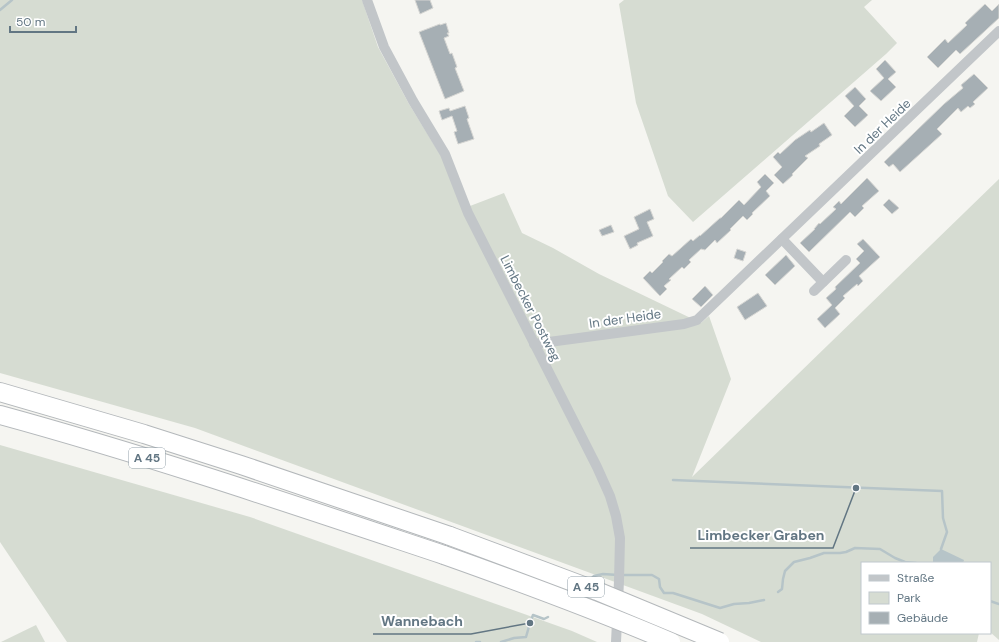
<svg xmlns="http://www.w3.org/2000/svg" width="999" height="642" font-family="'DM Sans',sans-serif">
<rect width="100%" height="100%" fill="#f5f5f1"/>
<g fill="#d6dcd2">
<polygon points="0,0 362,0 378,47 409,104 441,156 470,206 504,193 522,233 553,248 599,274 701,323 709,316 731,379 692,477 999,179 999,640 990,632 990,563 862,563 862,633 979,633 977,642 761,642 702,614 195,428 0,373"/>
<polygon points="624,0 872,0 864,7 897,43 886,54 693,222 668,196 636,103 619,4"/>
<polygon points="0,445 250,517 572,631 597,642 67,642 0,542"/>
<polygon points="36,625 45,642 1,642"/>
</g>
<polygon fill="#b6c4c8" points="941,549 964,560 963,563 936,563 933,562 933,557"/>
<g fill="none" stroke-linecap="round" stroke-linejoin="round">
<g stroke="#b6c4c8" stroke-width="2.5">
<polyline points="0,10 12,0"/>
<polyline points="673,480 942,491 943,518 947,532 941,549"/>
<polyline points="623,575 652,575 659,579 660,587 664,593 673,593 720,608 734,604 749,603 764,600"/>
<polyline points="589,581 594,576 603,574 618,575"/>
<polyline points="778,592 782,589 783,579 785,571 794,562 810,558 824,553 840,553 846,552 855,548 880,549 895,558 905,562 916,563"/>
<polyline points="990,601 999,604"/>
<polyline points="476,642 480,642"/>
<polyline points="501,642 514,638 526,637 530,623 533,615 544,619 548,617"/>
</g>
</g>
<g fill="#a6afb4" stroke="#d6d6d3">
<polygon points="415,0 430,0 433,8 420,14"/>
<polygon points="985,4 992,11 999,4 999,18 960,54 956,50 938,68 927,57 945,39 948,43 967,25 965,23"/>
<polygon points="446,23 449,33 447,33 449,36 444,38 450,54 452,53 457,67 455,68 464,91 445,99 419,32 440,24 440,25"/>
<polygon points="885,60 896,72 888,79 896,87 881,101 870,91 884,78 876,69"/>
<polygon points="974,74 988,88 973,102 975,104 970,108 968,106 961,112 958,108 937,129 942,134 900,172 893,164 889,167 884,162 944,104 963,88 961,85"/>
<polygon points="855,87 866,99 859,106 868,115 855,127 844,116 854,106 845,96"/>
<polygon points="465,106 469,118 467,119 474,139 458,144 454,132 457,131 452,116 442,120 439,111 449,108 450,111"/>
<polygon points="824,123 832,135 819,144 820,146 805,156 808,158 792,174 793,175 783,184 774,175 782,167 773,157 778,152 780,154 795,140 810,130 811,132"/>
<polygon points="765,174 774,183 766,191 770,196 752,213 753,214 747,220 743,216 730,229 731,230 717,243 715,240 705,250 701,249 689,260 691,262 684,269 682,267 669,279 671,280 664,286 667,289 660,296 643,278 650,271 652,273 663,262 662,261 669,254 672,256 691,239 693,241 700,235 700,236 720,218 721,218 739,200 744,205 761,187 757,182"/>
<polygon points="867,178 879,191 862,206 864,208 855,217 850,212 809,252 800,243 815,229 814,229 819,223 820,224 836,209 833,207 839,201 841,204"/>
<polygon points="889,199 899,208 892,214 883,205"/>
<polygon points="650,209 654,219 647,222 653,236 637,243 638,245 630,249 624,236 639,229 634,217"/>
<polygon points="611,225 614,232 602,236 599,230"/>
<polygon points="863,239 880,257 859,276 863,281 858,286 857,284 843,296 845,298 835,308 840,314 825,328 817,319 832,305 826,298 836,289 835,287 860,263 856,259 864,251 857,244"/>
<polygon points="737,249 746,252 743,261 734,258"/>
<polygon points="786,255 795,266 775,285 765,275"/>
<polygon points="705,286 713,295 701,307 692,299"/>
<polygon points="758,293 767,306 745,320 737,307"/>
</g>
<g fill="none" stroke-linecap="round" stroke-linejoin="round">
<g stroke="#b4b8bb" stroke-width="20">
<g id="motorway">
<polyline points="0,392 144,434 241,465 450,536"/>
<path d="M 0,415 C 150,456 297,506 444,555"/>
</g>
</g>
<g stroke="#c2c6c9" stroke-width="10">
<polyline points="367,0 384,47 413,101 445,154 468,213 597,467 610,496 616,516 620,538 619,581 616,642"/>
<polyline points="782,239 823,282"/>
<polyline points="814,291 846,260"/>
<polyline points="534,344 684,324 697,320 999,31"/>
</g>
<use href="#motorway" stroke="#fff" stroke-width="18"/>
<g stroke="#b4b8bb" stroke-width="20" stroke-linecap="butt">
<g id="motorway-bridge">
<polyline points="450,536 597,591 720,642"/>
<path d="M 444,555 C 520,582 596,610 671,642"/>
</g>
</g>
<use href="#motorway-bridge" stroke="#fff" stroke-width="18"/>
</g>
<g text-anchor="middle" stroke-width="4" stroke-linejoin="round" paint-order="stroke">
<g fill="#fff" stroke="#919fa8" stroke-width="1">
<rect x="129" y="448" width="36" height="20" rx="3"/>
<rect x="568" y="577" width="36" height="20" rx="3"/>
</g>
<g font-size="12" font-weight="bold" fill="#627683">
<text x="147" y="462">A 45</text>
<text x="586" y="591">A 45</text>
</g>
<g font-size="13" fill="#627683" stroke="#fff">
<text transform="translate(882 126) rotate(-44)" y="5">In der Heide</text>
<text transform="translate(531 308) rotate(63)" y="5">Limbecker Postweg</text>
<text transform="translate(625 318) rotate(-8)" y="5">In der Heide</text>
</g>
</g>
<path fill="none" stroke="#627683" stroke-width="1.5" d="M856 488L833 548H690M530 623L471 634H373"/>
<g fill="#627683" stroke="#fff" stroke-width="1.5">
<circle cx="856" cy="488" r="4"/>
<circle cx="530" cy="623" r="4"/>
</g>
<g font-size="14" text-anchor="middle" font-weight="bold" fill="#627683" stroke="#fff" stroke-width="4" stroke-linejoin="round" paint-order="stroke">
<text x="761" y="540">Limbecker Graben</text>
<text x="422" y="626">Wannebach</text>
</g>
<rect x="861" y="562" width="130" height="72" fill="#ffffff" stroke="#c0c8cd"/>
<rect x="869" y="575" width="20" height="6" fill="#c2c6c9" stroke="#c0c8cd"/>
<text x="897" y="582" font-size="12" fill="#627683">Straße</text>
<rect x="869" y="592" width="20" height="12" fill="#d6dcd2" stroke="#c0c8cd"/>
<text x="897" y="602" font-size="12" fill="#627683">Park</text>
<rect x="869" y="612" width="20" height="12" fill="#a6afb4" stroke="#c0c8cd"/>
<text x="897" y="622" font-size="12" fill="#627683">Gebäude</text>
<path d="M10 26v6h66v-6" fill="none" stroke="#627683" stroke-width="2"/>
<text x="16" y="26" font-size="12" fill="#627683" stroke="#ffffff" stroke-width="3" paint-order="stroke">50 m</text>
</svg>
